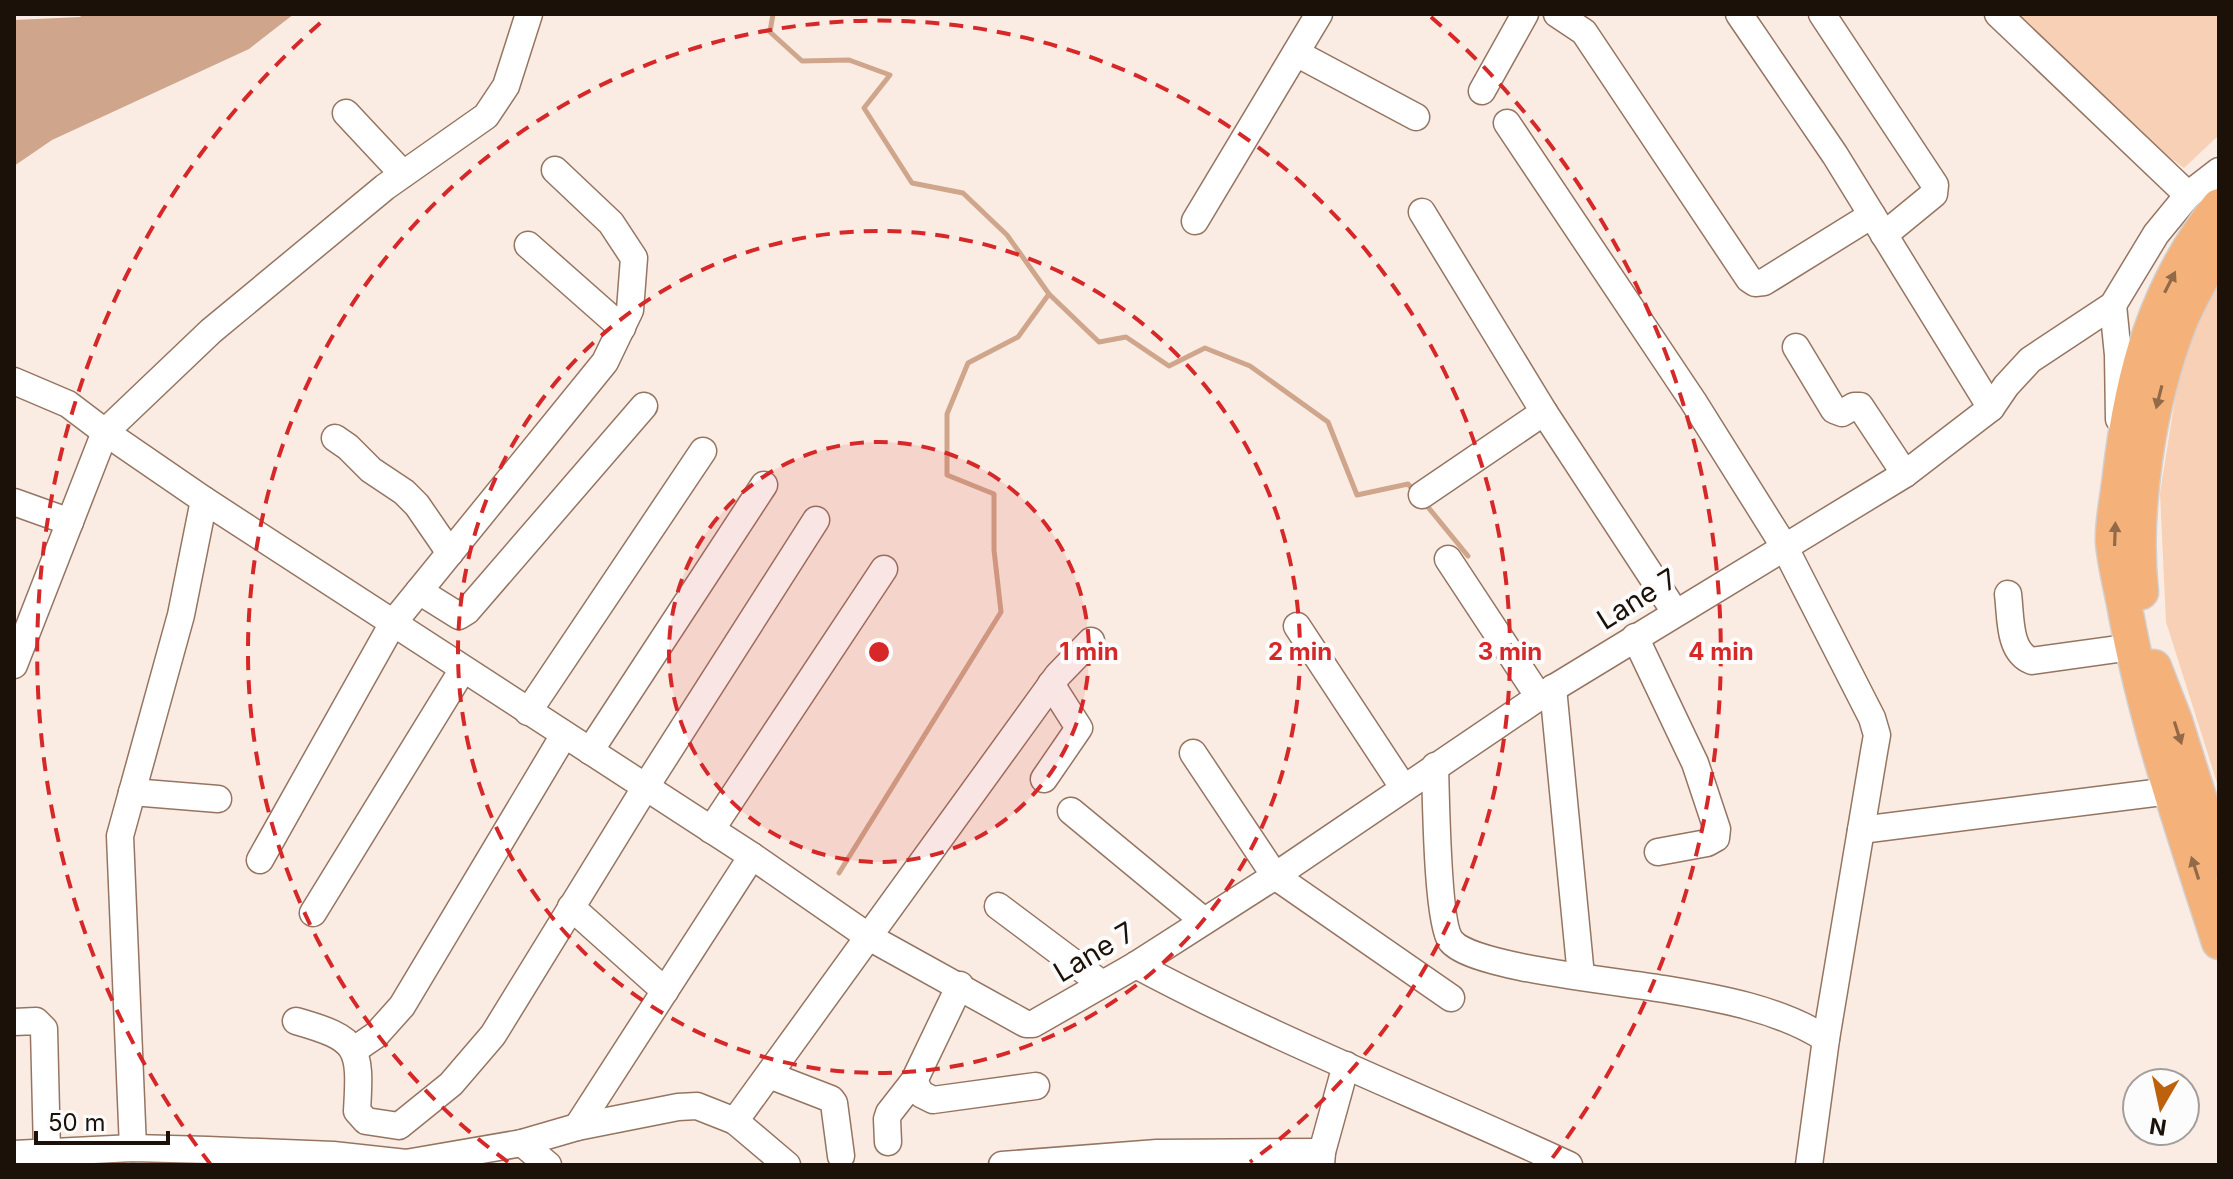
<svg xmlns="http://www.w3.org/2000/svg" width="2233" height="1179" font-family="Inter,sans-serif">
<rect width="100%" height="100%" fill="#faece3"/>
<g fill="#f8d0b6">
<polygon points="2009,14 2219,14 2219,135 2184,168 2156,147"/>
<polygon points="2219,270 2219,789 2166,622 2160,493 2185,336"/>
</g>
<polygon fill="#cfa68c" points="83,14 294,14 249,49 52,140 14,166 14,20 80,17"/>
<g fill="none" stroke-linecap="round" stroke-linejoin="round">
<g stroke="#cfa68c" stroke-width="5">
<polyline points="773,14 770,32 802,61 849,60 890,75 864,108 912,183 963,193 1007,235 1049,294 1018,337 968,363 947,414 947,475 994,494 994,550 1001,612 839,873"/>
<polyline points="1049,294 1099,342 1126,337 1169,366 1205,348 1250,366 1328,422 1357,495 1408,484 1414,491"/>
<polyline points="1423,501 1468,556"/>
</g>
<g stroke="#957562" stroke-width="29">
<g id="minor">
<polyline points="1557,14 1584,32 1749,279 1755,283 1764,282 1872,215"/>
<polyline points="1739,14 1835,155 1991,408"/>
<polyline points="1822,14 1935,185 1934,194 1884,235"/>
<polyline points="1998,14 2188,195"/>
<polyline points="1296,53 1416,117"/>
<polyline points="1482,91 1525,14"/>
<polyline points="346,113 403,174"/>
<polyline points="1507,123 1693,401 1784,546 1872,718 1877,735 1874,752 1826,1039 1809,1165"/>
<polyline points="1422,212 1544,412 1675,612"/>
<polyline points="1195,221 1319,14"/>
<polyline points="528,245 622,328"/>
<polyline points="2113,305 2118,355 2119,419"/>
<polyline points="1796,347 1834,410 1842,413 1854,406 1860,406 1905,474"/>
<polyline points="14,381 68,404 105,432 204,500 752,856 869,937 1026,1024 1033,1024 1136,965 1275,876 1539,697 1905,474 1991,408 2006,386 2030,360 2113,305 2156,234 2188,195 2219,171"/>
<polyline points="335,438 348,447 371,470 404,492 417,505 450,553"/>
<polyline points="1422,495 1544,412"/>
<polyline points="14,502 70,522"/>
<polyline points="1448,559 1539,697"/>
<polyline points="419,591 459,616 467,611 644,406"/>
<path d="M 2008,594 C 2011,617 2008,652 2032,661 L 2132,647"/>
<polyline points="1297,626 1403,787"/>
<polyline points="1635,637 1695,763 1717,829 1716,838 1707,843 1658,852"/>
<polyline points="14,665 105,432 211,331 385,187 486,116 506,86 529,14"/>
<polyline points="1553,688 1581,976"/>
<polyline points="528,712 703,451"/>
<polyline points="590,751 764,485"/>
<polyline points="1193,753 1275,876 1451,998"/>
<path d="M 1435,766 C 1436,796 1437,923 1451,941 C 1472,968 1625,982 1664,989 C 1718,998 1780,1009 1826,1039"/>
<polyline points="1044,779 1079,728 1051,684"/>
<polyline points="132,792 218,799"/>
<polyline points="1071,811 1204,921"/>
<polyline points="711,830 884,569"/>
<polyline points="1861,830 2170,791"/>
<polyline points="260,860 393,623 605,362 630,310 634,258 611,223 555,170"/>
<polyline points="998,906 1102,984"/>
<polyline points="571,907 665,991"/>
<polyline points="313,913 463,669"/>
<path d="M 1136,965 C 1276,1040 1425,1098 1569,1165"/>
<path d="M 296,1021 C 359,1039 361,1046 357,1111 L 366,1121 L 399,1126 L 451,1084 L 493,1035 L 645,788 L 816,520"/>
<polyline points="14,1022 36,1021 44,1029 47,1152"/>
<polyline points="354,1050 376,1035 402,1006 564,735"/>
<polyline points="769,1075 831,1099 834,1103 841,1156"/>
<polyline points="914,1081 921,1094 933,1100 1036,1086"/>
<polyline points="577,1127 752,856"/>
<polyline points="888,1142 887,1119 889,1113 914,1081 960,985"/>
<polyline points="522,1143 548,1165"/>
<polyline points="133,1148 120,836 181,615 204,500"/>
<polyline points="14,1154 133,1148 208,1150 333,1155 406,1163 522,1143 577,1127 678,1107 697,1106 735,1121"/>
<polyline points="787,1165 735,1121 1058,675 1091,641"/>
<polyline points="1002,1165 1157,1153 1322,1152"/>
<polyline points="1321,1165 1322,1152 1346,1065"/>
</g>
</g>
<g stroke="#d2cfce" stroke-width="37">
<g id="major">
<path d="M 2219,206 C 2155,288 2132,373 2120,476 C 2118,497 2112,521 2113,542 C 2115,566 2122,591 2126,614 C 2147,727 2184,833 2219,942"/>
<path d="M 2141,592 C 2132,511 2149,401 2179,324 C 2190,297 2205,272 2219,247"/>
<polyline points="2154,667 2175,721 2219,861"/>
</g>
</g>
<use href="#minor" stroke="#fff" stroke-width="26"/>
<use href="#major" stroke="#f4b27a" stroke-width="34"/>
</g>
<defs><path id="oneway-solid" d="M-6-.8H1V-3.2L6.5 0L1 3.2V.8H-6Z" transform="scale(2)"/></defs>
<g fill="#936a47">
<use href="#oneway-solid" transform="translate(2170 282) rotate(-63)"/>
<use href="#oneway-solid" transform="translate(2159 397) rotate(104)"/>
<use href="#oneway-solid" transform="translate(2115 534) rotate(-88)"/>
<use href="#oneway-solid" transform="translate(2178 733) rotate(72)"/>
<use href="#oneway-solid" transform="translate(2195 868) rotate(-108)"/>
</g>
<circle cx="879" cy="652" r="210" fill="#d62828" fill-opacity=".12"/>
<g fill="none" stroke="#d62828" stroke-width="4" stroke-dasharray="14 10">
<circle cx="879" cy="652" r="210"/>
<circle cx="879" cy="652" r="421"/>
<path d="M508 1162A631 631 0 1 1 1250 1162"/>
<path d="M211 1165A842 842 0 0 1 327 17M1431 17A842 842 0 0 1 1547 1165"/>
</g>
<g text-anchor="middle" stroke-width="8" stroke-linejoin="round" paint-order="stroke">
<g font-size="28" fill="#1c1109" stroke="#fcfcfc">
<text transform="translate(1637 599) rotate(-32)" y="10">Lane 7</text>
<text transform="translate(1094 952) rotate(-31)" y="10">Lane 7</text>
</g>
</g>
<circle cx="879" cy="652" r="12" fill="#d62828" stroke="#fcfcfc" stroke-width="4"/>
<g font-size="24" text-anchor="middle" font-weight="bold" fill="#d62828" stroke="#fcfcfc" stroke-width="8" stroke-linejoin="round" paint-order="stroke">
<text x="1089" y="660">1 min</text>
<text x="1300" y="660">2 min</text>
<text x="1510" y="660">3 min</text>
<text x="1721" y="660">4 min</text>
</g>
<rect width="2233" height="1179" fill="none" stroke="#1c1109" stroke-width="32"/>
<g transform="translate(2161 1107) rotate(189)"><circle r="38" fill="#fcfcfc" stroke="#a29e9b" stroke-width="2"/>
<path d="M0-6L14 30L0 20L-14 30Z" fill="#bd610d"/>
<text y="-12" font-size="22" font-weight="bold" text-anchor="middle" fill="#1c1109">N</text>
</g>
<path d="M36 1131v12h132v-12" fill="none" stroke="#1c1109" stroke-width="4"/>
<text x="48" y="1131" font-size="24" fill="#1c1109" stroke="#fcfcfc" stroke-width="6" paint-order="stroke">50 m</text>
</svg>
